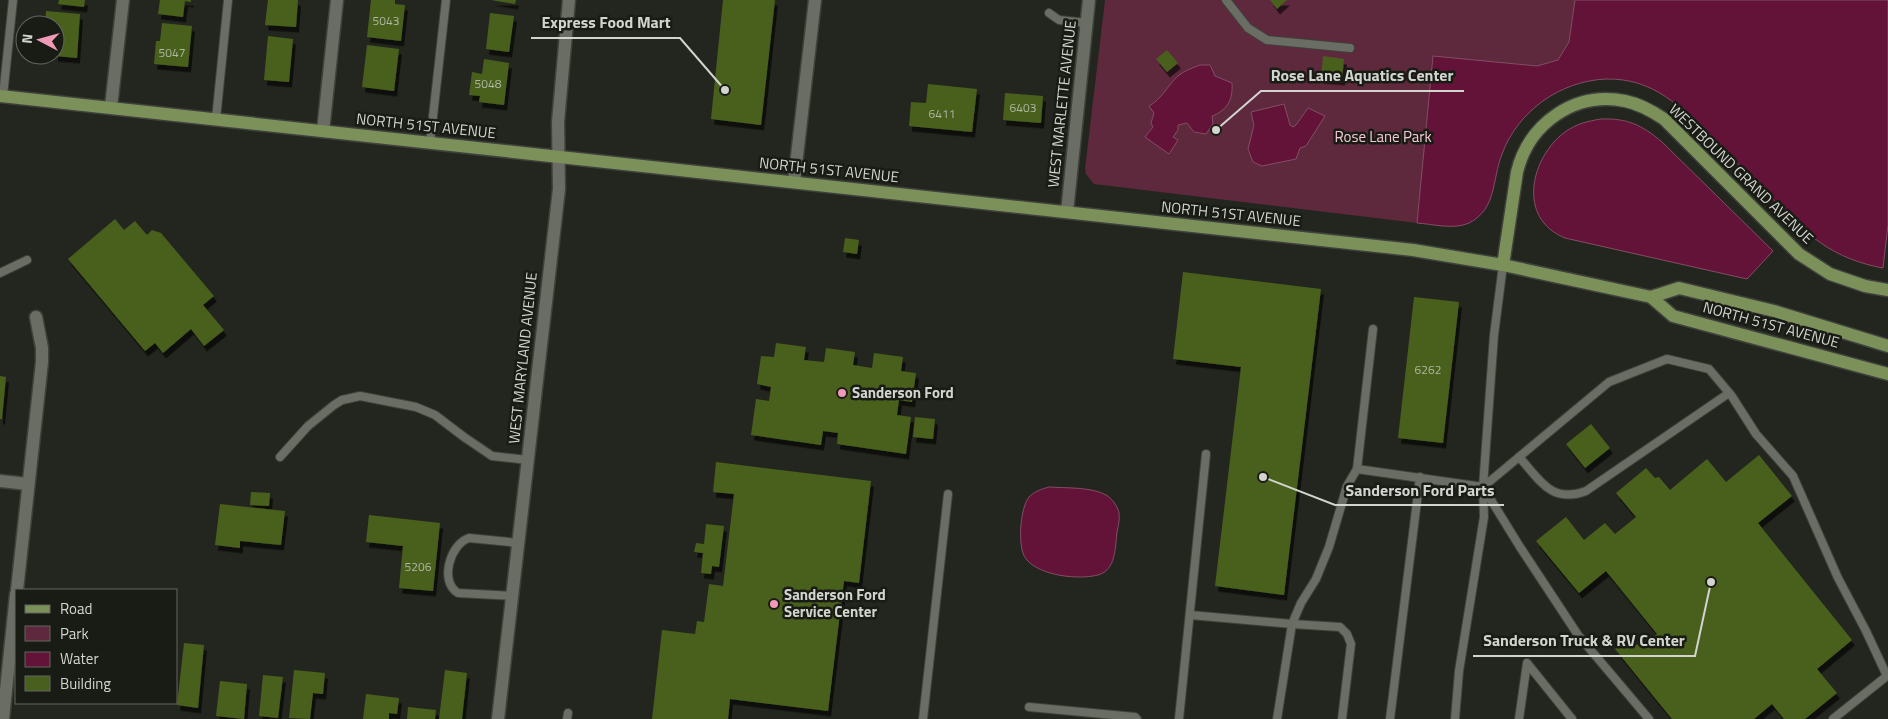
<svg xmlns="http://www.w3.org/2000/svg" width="1888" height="719" font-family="'Titillium Web',sans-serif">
<defs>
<filter id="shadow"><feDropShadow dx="3" dy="5.5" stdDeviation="0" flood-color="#0009"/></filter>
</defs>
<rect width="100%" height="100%" fill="#23261e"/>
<polygon fill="#5e293d" points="1105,0 1575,0 1569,42 1558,60 1537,66 1433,57 1417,223 1094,184 1086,174 1085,169"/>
<g fill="#631338" stroke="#844d65">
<path d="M 1575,0 L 1888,0 L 1888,225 L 1883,268 C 1861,264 1839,256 1821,243 C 1801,230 1784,211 1768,194 C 1749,175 1730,157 1712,138 C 1681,107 1654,78 1606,79 C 1560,81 1518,111 1502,154 C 1492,179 1497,209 1469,223 C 1454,230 1432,224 1417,223 L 1433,56 L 1537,66 L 1558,60 L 1569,42 Z"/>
<path d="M 1200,65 L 1210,65 L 1215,76 L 1232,83 C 1233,99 1228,110 1212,116 L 1213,124 L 1206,134 L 1194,132 L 1187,123 L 1178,125 L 1178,130 L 1173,137 L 1178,140 L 1169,154 L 1145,137 L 1153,127 L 1151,123 L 1154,113 L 1149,106 C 1162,99 1167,86 1178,76 C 1184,71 1192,68 1200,65 Z"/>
<polygon points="1284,104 1290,125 1293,127 1296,125 1308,108 1325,116 1306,146 1300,148 1296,159 1262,166 1253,162 1248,149 1254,125 1251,112"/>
<path d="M 1601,119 C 1627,118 1642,125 1662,142 L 1773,251 L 1747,279 L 1565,238 C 1516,218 1531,157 1565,132 C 1576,124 1588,121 1601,119 Z"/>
<path d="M 1049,487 C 1064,488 1093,487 1106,495 C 1112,498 1118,507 1119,513 C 1120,519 1118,527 1117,532 C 1115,548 1116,570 1098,575 C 1078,580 1040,576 1026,559 C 1017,548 1020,508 1029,497 C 1035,491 1042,489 1049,487 Z"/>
</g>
<g fill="#495f1e" filter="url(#shadow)">
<polygon points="59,0 85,0 84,7 58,4"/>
<polygon points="160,0 191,0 191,2 185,1 183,17 158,14"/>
<polygon points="268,0 298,0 296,27 265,25"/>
<polygon points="371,0 395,0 395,4 405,5 401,41 367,37"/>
<polygon points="491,0 516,0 515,4"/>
<polygon points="723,0 775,0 761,125 711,119"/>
<polygon points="1270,0 1287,0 1277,9"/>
<polygon points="46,11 80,14 77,58 55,56 55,25 45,25"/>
<polygon points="490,13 514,16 509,52 486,49"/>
<polygon points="162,23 192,26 188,67 154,64 156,41 160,41"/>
<polygon points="268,36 293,39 289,82 264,80"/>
<polygon points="367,45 399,49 394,91 362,87"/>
<polygon points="1167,50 1178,63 1167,72 1156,59"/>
<polygon points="1323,56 1344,59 1342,80 1321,78"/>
<polygon points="484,59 509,63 504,105 479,102 480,96 469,95 472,72 482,74"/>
<polygon points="928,84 977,89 972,132 909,126 911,102 926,103"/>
<polygon points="1005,93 1043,96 1041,123 1003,120"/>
<polygon points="115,219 124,230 135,221 147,235 152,230 161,233 214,296 203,305 224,330 204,346 191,329 163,353 155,343 145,351 68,259"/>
<polygon points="845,238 859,240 857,254 843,252"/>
<polygon points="1183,272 1321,289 1284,595 1215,586 1241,367 1173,359"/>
<polygon points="1414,297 1459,302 1443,443 1398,438"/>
<polygon points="776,343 806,347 804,360 824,362 826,348 855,352 853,365 872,368 874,353 903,357 901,371 916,373 912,402 899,400 897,415 911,417 906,454 837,444 838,433 823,431 821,445 751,435 756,399 769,401 771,387 757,384 761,356 774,357"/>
<polygon points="0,376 6,377 2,419 0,419"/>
<polygon points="915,417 935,419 933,439 913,437"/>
<polygon points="1591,424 1610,448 1585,468 1566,444"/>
<polygon points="1759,455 1792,496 1758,523 1852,640 1817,669 1837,693 1805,719 1784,719 1772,704 1754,719 1672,719 1615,649 1625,640 1629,646 1646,643 1657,634 1606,571 1579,593 1536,541 1566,517 1584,540 1605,523 1615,534 1636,517 1616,493 1646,468 1655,478 1659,477 1670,490 1707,459 1726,482"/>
<polygon points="716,462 871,481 859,583 844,581 828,711 730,699 728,719 652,719 662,630 695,634 697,621 704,622 709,584 723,586 734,494 713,492"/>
<polygon points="251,492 270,493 269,506 250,505"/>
<polygon points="220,504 285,511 281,545 240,541 240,548 215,545"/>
<polygon points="369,515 440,523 433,591 399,588 403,546 366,542"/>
<polygon points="706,524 724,526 719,567 712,566 711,574 701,573 703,553 694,552 696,543 704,544"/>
<polygon points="184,643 204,645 198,708 177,705"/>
<polygon points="294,670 325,673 323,694 313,693 310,719 289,718"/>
<polygon points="445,670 467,673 462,719 439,719"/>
<polygon points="263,675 283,677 278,718 259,716"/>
<polygon points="220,681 247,684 244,719 216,716"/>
<polygon points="366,694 399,698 397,714 389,713 389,719 363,719"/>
<polygon points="408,707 436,710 435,719 407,719"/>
</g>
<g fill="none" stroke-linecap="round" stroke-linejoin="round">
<g stroke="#3f423c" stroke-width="10">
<g id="lane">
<polyline points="1226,0 1248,28 1267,40 1350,48"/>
<polyline points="1049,13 1059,20 1087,23"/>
<polyline points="3,96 13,0"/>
<polyline points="216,119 228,0"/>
<polyline points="430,143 446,0"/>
<polyline points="0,273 27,260"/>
<polyline points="1373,329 1357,469 1483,487 1494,335 1503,265"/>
<polyline points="280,457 308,426 334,405 342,400 360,396 416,407 435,415 464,437 492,456 528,460"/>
<path d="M 1519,457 C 1540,480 1551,504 1586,491 L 1729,393"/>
<polyline points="1483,487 1609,382 1667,359 1709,369 1731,395 1756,434 1793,476 1838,578 1866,631 1887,676 1833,719"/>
<polyline points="1483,487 1520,547 1578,635 1649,719"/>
<path d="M 513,596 L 458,593 C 439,582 450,544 469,538 L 519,543"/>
<polyline points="1190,615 1292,624 1277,719"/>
<polyline points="1029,707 1135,717 1137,719"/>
<polyline points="567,719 568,713"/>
<polyline points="923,719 948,494"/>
<polyline points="1179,719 1206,454"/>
<polyline points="1342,719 1351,644 1347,634 1340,627 1292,624 1301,603 1316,579 1329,547 1347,486 1357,469"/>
<polyline points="1390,719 1420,477"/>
<polyline points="1455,719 1459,671 1484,517 1483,489"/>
<polyline points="1519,719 1527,663 1572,719"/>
</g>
</g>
<g stroke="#3f423c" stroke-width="15">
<g id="street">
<polyline points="111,107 123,0"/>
<polyline points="323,131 337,0"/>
<polyline points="794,182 815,0"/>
<polyline points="1067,212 1089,0"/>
<polyline points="0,481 28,484"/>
<polyline points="17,590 42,362 42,348 36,317"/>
<polyline points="3,719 16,594"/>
</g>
</g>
<g stroke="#3f423c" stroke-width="15">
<polyline id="secondary" points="498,719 559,189 558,122 569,0"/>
</g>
<g stroke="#3f423c" stroke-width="15">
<g id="primary">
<polyline points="0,96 1413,250 1503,265 1651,297 1673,316 1888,374"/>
<path d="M 1503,265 L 1517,172 C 1529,123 1575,91 1625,101 C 1640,104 1652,111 1664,119 L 1799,254 L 1830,274 L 1865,286 L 1888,290"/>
<polyline points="1651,297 1679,288 1774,311 1888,346"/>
</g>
</g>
<use href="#lane" stroke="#696d64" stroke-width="8"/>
<use href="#street" stroke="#696d64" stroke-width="12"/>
<use href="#secondary" stroke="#696d64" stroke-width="12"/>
<use href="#primary" stroke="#7c905a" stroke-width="12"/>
</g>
<g fill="#f09ab7" stroke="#191c15" stroke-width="2">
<circle cx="842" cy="393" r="5"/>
<circle cx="774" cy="604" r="5"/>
</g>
<g text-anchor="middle" stroke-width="5" stroke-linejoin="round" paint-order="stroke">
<g font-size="12" fill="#b0b7a3">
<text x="386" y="25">5043</text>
<text x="172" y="57">5047</text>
<text x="488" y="88">5048</text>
<text x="1023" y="112">6403</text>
<text x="942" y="118">6411</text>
<text x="1428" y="374">6262</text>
<text x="418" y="571">5206</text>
</g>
<g font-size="15" fill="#d2d4cf" stroke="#191c15">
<text transform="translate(1062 104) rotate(-84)" y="5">WEST MARLETTE AVENUE</text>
<text transform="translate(426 126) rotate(6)" y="5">NORTH 51ST AVENUE</text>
<text transform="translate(829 170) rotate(6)" y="5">NORTH 51ST AVENUE</text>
<text transform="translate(1741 174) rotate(44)" y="5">WESTBOUND GRAND AVENUE</text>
<text transform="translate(1231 214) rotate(6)" y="5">NORTH 51ST AVENUE</text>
<text transform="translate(1771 325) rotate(15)" y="5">NORTH 51ST AVENUE</text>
<text transform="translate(523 358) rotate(-84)" y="5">WEST MARYLAND AVENUE</text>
</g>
<g font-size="15" fill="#f8c7d6" stroke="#191c15">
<text x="1383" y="142">Rose Lane Park</text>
</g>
<g font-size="15" font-weight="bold" fill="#d2d4cf" stroke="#191c15" text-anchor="start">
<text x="852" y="398">Sanderson Ford</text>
<text x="784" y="600">Sanderson Ford<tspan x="784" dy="17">Service Center</tspan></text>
</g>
</g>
<path fill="none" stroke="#d2d4cf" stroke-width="2" d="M725 90L680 38H531M1216 130L1261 91H1464M1263 477L1335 505H1504M1711 582L1695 656H1473"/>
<g fill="#d2d4cf" stroke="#191c15" stroke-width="2">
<circle cx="725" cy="90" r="5"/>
<circle cx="1216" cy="130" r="5"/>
<circle cx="1263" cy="477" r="5"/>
<circle cx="1711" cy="582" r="5"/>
</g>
<g font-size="16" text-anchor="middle" font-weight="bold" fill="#d2d4cf" stroke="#191c15" stroke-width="5" stroke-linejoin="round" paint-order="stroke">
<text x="606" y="28">Express Food Mart</text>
<text x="1362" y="81">Rose Lane Aquatics Center</text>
<text x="1420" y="496">Sanderson Ford Parts</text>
<text x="1584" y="646">Sanderson Truck &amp; RV Center</text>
</g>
<rect x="15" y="589" width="162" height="115" fill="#191c15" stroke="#63665f"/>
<rect x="25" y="605" width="25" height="8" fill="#7c905a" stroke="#63665f"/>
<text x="60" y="614" font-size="15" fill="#d2d4cf">Road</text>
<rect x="25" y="626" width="25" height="15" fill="#5e293d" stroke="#63665f"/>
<text x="60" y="639" font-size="15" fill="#d2d4cf">Park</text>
<rect x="25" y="652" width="25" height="15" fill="#631338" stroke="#63665f"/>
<text x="60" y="664" font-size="15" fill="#d2d4cf">Water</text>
<rect x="25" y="676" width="25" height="15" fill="#495f1e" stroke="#63665f"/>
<text x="60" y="689" font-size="15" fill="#d2d4cf">Building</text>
<g transform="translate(40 40) rotate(276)"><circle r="24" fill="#191c15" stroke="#63665f"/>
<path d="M0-4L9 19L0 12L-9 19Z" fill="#f09ab7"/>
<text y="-8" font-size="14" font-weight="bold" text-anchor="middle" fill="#d2d4cf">N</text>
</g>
</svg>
